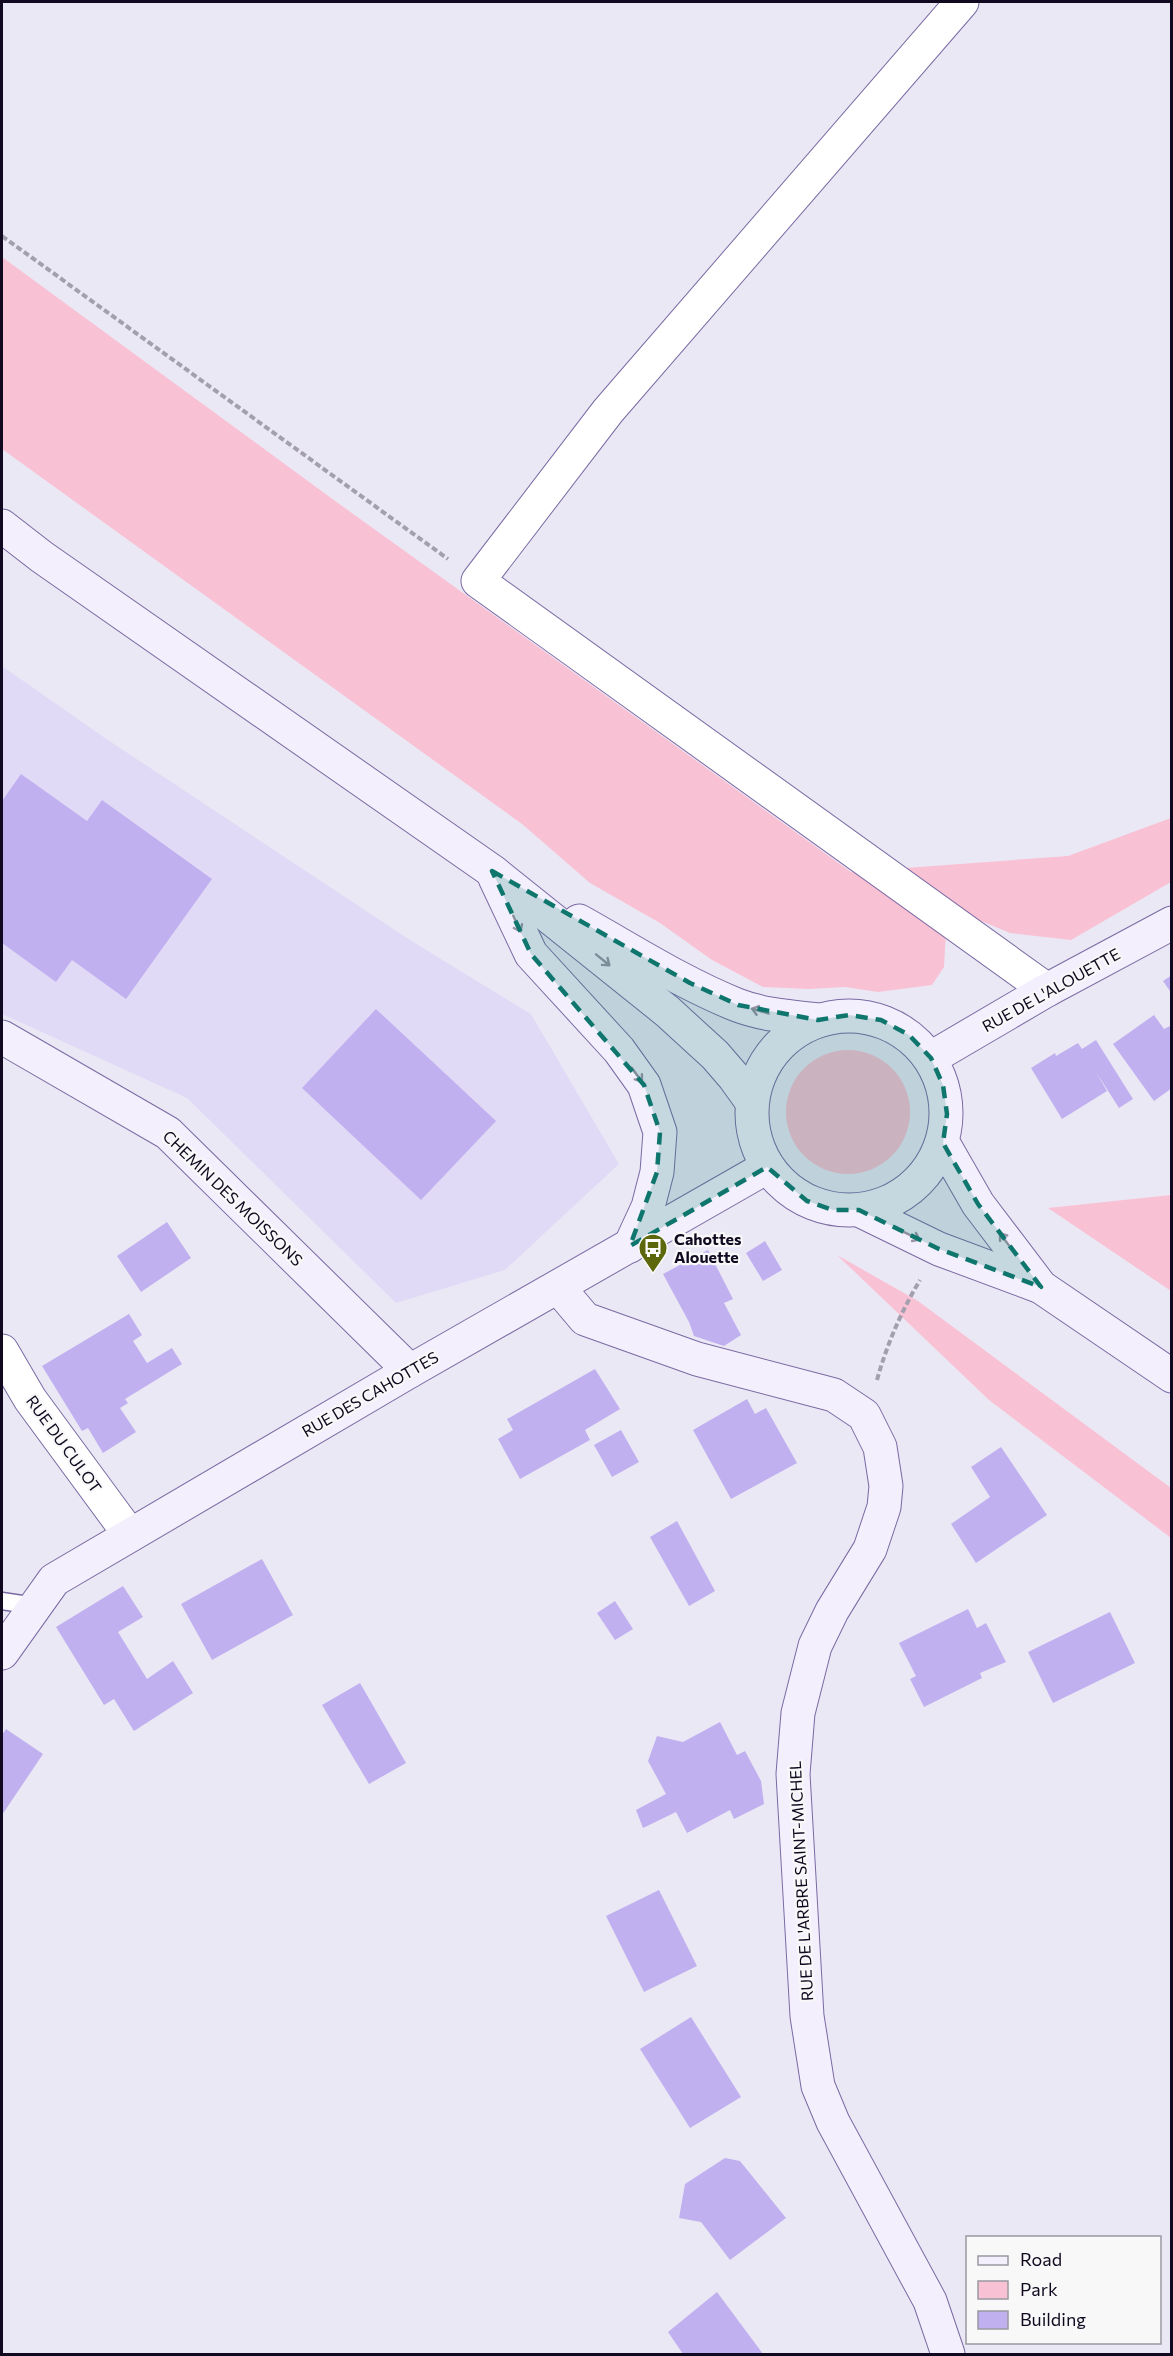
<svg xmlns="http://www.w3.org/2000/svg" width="1173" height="2356" font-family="Commissioner,sans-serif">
<rect width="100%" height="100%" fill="#ebe8f5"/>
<polygon fill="#e1daf7" points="2,666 105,738 410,940 531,1014 619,1164 505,1270 396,1303 187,1098 2,1014"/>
<g fill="#f9c1d4">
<polygon points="2,257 331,498 851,872 1068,856 1171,818 1171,882 1071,940 1010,933 967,915 946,930 944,967 932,985 878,992 845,987 809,989 763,987 712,960 660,923 590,883 522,824 2,449"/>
<circle cx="848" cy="1112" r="62"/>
<polygon points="1171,1195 1171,1291 1048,1208"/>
<polygon points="837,1255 918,1301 1171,1488 1171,1538 989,1400"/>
</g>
<g fill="#c1b0ef">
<polygon points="21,774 87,821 102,800 212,879 126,999 72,960 56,982 2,943 2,801"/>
<polygon points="1172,975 1172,994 1163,981"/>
<polygon points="376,1009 496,1121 421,1200 302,1088"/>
<polygon points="1154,1015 1164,1029 1172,1025 1172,1088 1154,1101 1113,1044"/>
<polygon points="1096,1040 1133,1099 1119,1108 1096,1072 1107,1091 1062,1119 1031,1068 1055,1053 1056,1056 1078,1043 1082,1049"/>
<polygon points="167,1222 191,1258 141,1292 117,1256"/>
<polygon points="765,1241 782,1270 763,1281 746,1253"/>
<polygon points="708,1250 733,1299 724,1303 741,1335 724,1346 694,1336 689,1322 663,1274"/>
<polygon points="129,1314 142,1335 133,1341 147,1363 172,1348 182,1364 125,1399 128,1403 120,1408 136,1432 103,1453 88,1428 82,1431 42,1366"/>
<polygon points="595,1369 620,1409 585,1430 590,1440 520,1479 498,1439 513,1430 507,1419"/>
<polygon points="747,1399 755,1414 766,1408 797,1463 731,1499 693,1430"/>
<polygon points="621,1430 639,1462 612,1477 594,1445"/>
<polygon points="1001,1447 1047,1515 976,1563 951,1524 990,1497 971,1467"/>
<polygon points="677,1521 715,1591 689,1606 650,1537"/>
<polygon points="262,1559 293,1615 212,1660 181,1604"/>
<polygon points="123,1586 143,1617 118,1632 147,1679 173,1661 193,1693 134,1731 114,1699 104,1705 56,1627"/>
<polygon points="615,1601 633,1629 615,1640 597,1613"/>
<polygon points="968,1609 977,1628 986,1623 1006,1662 980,1673 982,1678 924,1707 910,1679 916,1676 899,1643"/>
<polygon points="1110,1612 1135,1663 1053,1703 1028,1652"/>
<polygon points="360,1683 406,1763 369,1784 322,1705"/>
<polygon points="720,1722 737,1755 745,1751 761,1781 764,1804 734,1819 730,1810 687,1833 676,1812 643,1828 636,1810 666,1794 648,1761 657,1736 683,1742"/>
<polygon points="6,1729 43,1754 2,1815 2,1735"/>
<polygon points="659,1890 697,1966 644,1992 606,1916"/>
<polygon points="691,2017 741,2097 690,2128 640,2049"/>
<polygon points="725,2158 740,2161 786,2218 730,2260 701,2222 679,2218 685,2184"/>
<polygon points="717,2292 763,2354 683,2354 668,2332"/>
</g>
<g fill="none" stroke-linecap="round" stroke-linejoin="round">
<g stroke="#7a6aa3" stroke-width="19">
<polyline id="lane" points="2,1601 35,1606"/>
</g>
<g stroke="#7a6aa3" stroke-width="35">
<g id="street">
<polyline points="962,2 608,411 478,581 1047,990"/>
<polyline points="2,1351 30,1399 130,1535"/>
</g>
</g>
<g stroke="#7a6aa3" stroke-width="35">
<g id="secondary">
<polyline points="2,526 42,557 492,871 668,1012 715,1055 734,1077 752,1102"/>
<polyline points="495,878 531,954 619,1050 644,1085 660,1132 657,1172 648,1207 630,1246"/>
<path d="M 579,921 C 631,950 682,983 737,1005 C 763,1015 791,1017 818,1020"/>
<circle cx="849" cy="1113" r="97"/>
<polyline points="2,1037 168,1133 410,1371"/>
<polyline points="931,1058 1047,990 1172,923"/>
<polyline points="943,1143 978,1204 1041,1287"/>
<polyline points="859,1210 939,1249 1041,1287 1172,1376"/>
<polyline points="558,1287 585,1319 697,1359 834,1395 864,1415 880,1447 886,1486 884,1507 870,1549 832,1611 815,1646 798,1713 793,1774 807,2016 818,2086 833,2122 930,2301 948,2354"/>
<polyline points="2,1653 54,1580 410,1371 767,1167"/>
</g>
</g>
<g stroke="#a39faf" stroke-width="4" stroke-dasharray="6 3" stroke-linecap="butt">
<polyline points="2,236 448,559"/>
<path d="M 877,1380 C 887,1344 901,1312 920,1280"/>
</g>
<use href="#lane" stroke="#fff" stroke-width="16"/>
<use href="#street" stroke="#fff" stroke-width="33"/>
<use href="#secondary" stroke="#f3effc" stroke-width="33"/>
</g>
<defs><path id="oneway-shaft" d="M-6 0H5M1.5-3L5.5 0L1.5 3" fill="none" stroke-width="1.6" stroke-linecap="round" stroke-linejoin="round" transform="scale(1.5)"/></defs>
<g stroke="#9893a4">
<use href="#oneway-shaft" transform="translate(517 924) rotate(65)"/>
<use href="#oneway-shaft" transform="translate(603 960) rotate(39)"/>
<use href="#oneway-shaft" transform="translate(760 1011) rotate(-164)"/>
<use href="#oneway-shaft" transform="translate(637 1075) rotate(54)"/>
<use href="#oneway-shaft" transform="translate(912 1236) rotate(26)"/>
<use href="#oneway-shaft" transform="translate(1005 1240) rotate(-127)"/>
</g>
<path fill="#0f766e" fill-opacity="0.2" stroke="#0f766e" stroke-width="4.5" stroke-dasharray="12 8" stroke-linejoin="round" d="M 492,871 L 690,983 L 738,1005 L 818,1020 L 849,1015 L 881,1020 L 909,1035 L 931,1058 L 943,1085 L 947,1114 L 943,1143 L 978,1204 L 1041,1287 L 939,1249 L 859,1210 L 833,1210 L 807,1201 L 767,1167 L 630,1246 L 657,1172 L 660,1132 L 644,1085 L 531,954 Z"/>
<defs>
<g id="bus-pin" transform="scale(1.5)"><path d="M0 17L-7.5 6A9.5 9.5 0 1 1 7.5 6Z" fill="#5d670b" stroke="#f8f8f8"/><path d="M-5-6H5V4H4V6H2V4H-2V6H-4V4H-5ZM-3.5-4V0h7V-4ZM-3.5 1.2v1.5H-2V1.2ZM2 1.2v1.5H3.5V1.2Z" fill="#fff"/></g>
</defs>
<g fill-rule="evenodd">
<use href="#bus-pin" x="653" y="1248"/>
</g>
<g text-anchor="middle" stroke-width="4.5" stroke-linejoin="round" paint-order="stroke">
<g font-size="16" fill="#10091f" stroke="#f8f8f8">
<text transform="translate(1051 990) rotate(-29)" y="6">RUE DE L'ALOUETTE</text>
<text transform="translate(233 1198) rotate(44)" y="6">CHEMIN DES MOISSONS</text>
<text transform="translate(370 1394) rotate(-30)" y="6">RUE DES CAHOTTES</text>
<text transform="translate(64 1444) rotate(54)" y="6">RUE DU CULOT</text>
<text transform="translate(801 1881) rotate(-93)" y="6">RUE DE L'ARBRE SAINT-MICHEL</text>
</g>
<g font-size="16" font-weight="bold" fill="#10091f" stroke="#f8f8f8" text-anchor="start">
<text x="674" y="1245">Cahottes<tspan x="674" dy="18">Alouette</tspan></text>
</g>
</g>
<rect width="1173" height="2356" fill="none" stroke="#10091f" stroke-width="6"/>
<rect x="966" y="2236" width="195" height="108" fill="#f8f8f8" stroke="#9b98a1" stroke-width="1.5"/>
<rect x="978" y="2256" width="30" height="9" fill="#f3effc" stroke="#9b98a1" stroke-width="1.5"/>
<text x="1020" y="2266" font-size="18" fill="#10091f">Road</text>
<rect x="978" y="2281" width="30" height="18" fill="#f9c1d4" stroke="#9b98a1" stroke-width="1.5"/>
<text x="1020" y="2296" font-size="18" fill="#10091f">Park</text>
<rect x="978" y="2311" width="30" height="18" fill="#c1b0ef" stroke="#9b98a1" stroke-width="1.5"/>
<text x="1020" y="2326" font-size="18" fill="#10091f">Building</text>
</svg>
